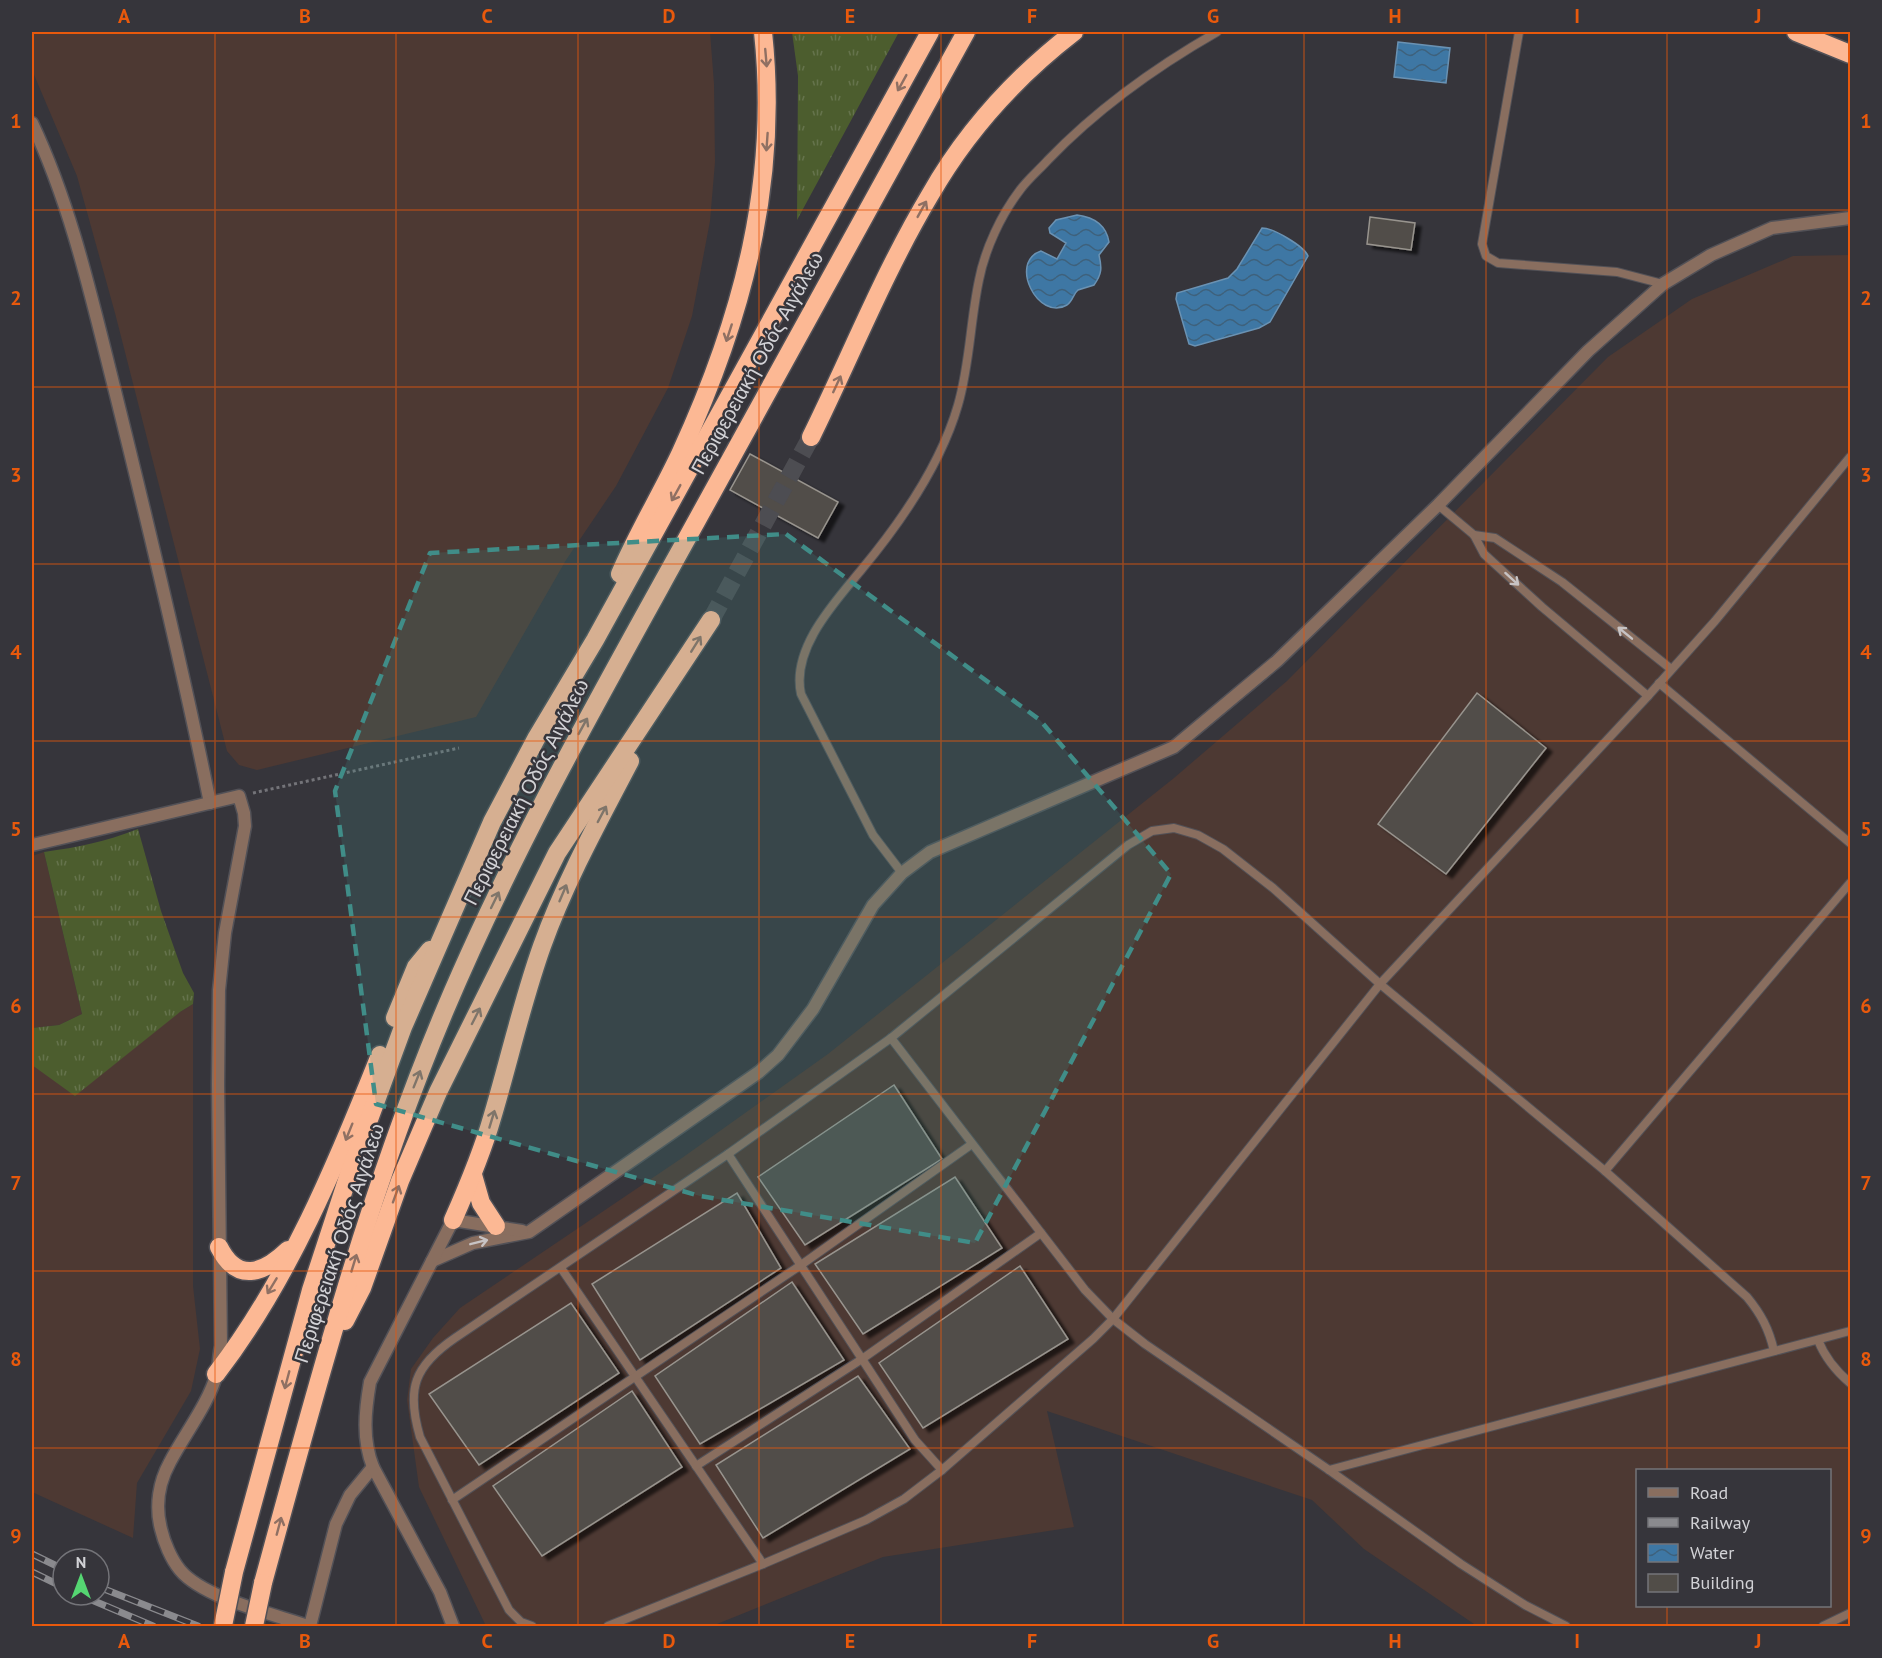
<svg xmlns="http://www.w3.org/2000/svg" width="1882" height="1658" font-family="'PT Sans',sans-serif">
<defs>
<pattern id="grass-tufts" width="24" height="20" patternUnits="userSpaceOnUse" patternTransform="scale(1.5)"><rect width="24" height="20" fill="#4c5d2e"/><path d="M3 7l-1-3M5 7V3M7 7l1-3M15 17l-1-3M17 17v-4M19 17l1-3" fill="none" stroke="#65734c"/></pattern>
<pattern id="water-waves" width="16" height="10" patternUnits="userSpaceOnUse" patternTransform="scale(1.5)"><rect width="16" height="10" fill="#3e77a4"/><path d="M0 5q4-4 8 0t8 0" fill="none" stroke="#3e617c"/></pattern>
<filter id="shadow"><feDropShadow dx="6" dy="4" stdDeviation="1.5" flood-color="#0009"/></filter>
</defs>
<rect width="100%" height="100%" fill="#36353b"/>
<g fill="#4d3933" fill-rule="evenodd">
<polygon points="32,32 710,32 714,84 715,162 710,221 692,316 668,388 616,486 566,560 476,717 257,770 239,765 227,751 115,313 77,176 32,70"/>
<path d="M 1850,255 L 1850,1626 L 1477,1626 L 1364,1549 L 1312,1500 L 1047,1411 L 1074,1527 L 883,1557 L 712,1626 L 486,1626 L 419,1487 L 407,1400 L 411,1369 L 433,1338 L 460,1308 L 682,1158 L 828,1054 L 1174,778 L 1287,681 L 1608,357 L 1692,299 L 1793,256 ZM 1638,1470 L 1830,1470 L 1830,1606 L 1638,1606 Z"/>
<polygon points="44,852 82,1014 59,1025 32,1028 32,856"/>
<polygon points="193,1004 193,1286 200,1349 191,1391 137,1483 133,1538 32,1492 32,1058 32,1065 180,1012"/>
</g>
<g fill="url(#grass-tufts)">
<polygon points="792,32 899,32 797,220 798,76"/>
<path d="M 138,829 L 161,911 L 183,973 L 194,993 L 193,1004 L 180,1012 L 75,1096 L 32,1065 L 32,1028 L 59,1025 L 82,1014 L 44,852 C 79,847 104,842 138,829 Z"/>
</g>
<g fill="url(#water-waves)" stroke="#6a92b3" stroke-width="1.5">
<polygon points="1398,42 1450,48 1446,83 1394,77"/>
<path d="M 1077,215 C 1093,217 1106,224 1109,242 L 1099,255 C 1102,268 1102,274 1094,285 L 1078,290 C 1073,294 1073,301 1067,305 C 1038,322 1008,262 1041,251 L 1057,259 L 1066,243 L 1050,233 L 1049,228 L 1056,220 Z"/>
<path d="M 1262,228 C 1273,228 1304,246 1308,256 L 1270,322 L 1259,328 L 1195,346 L 1189,344 L 1176,299 L 1177,293 L 1228,278 L 1237,269 Z"/>
</g>
<g fill="#514d48" stroke="#98948e" stroke-width="1.5" filter="url(#shadow)">
<polygon points="1370,217 1415,223 1411,250 1367,244"/>
<polygon points="750,454 838,502 818,538 730,490"/>
<polygon points="1477,693 1546,748 1446,874 1378,824"/>
<polygon points="894,1085 942,1159 805,1245 758,1177"/>
<polygon points="955,1177 1002,1248 863,1334 815,1264"/>
<polygon points="737,1193 781,1268 640,1360 592,1284"/>
<polygon points="1020,1266 1068,1339 923,1428 879,1363"/>
<polygon points="792,1282 844,1360 700,1444 655,1376"/>
<polygon points="571,1303 619,1373 479,1465 429,1394"/>
<polygon points="858,1376 910,1449 763,1538 716,1465"/>
<polygon points="632,1391 682,1467 542,1556 493,1486"/>
</g>
<g fill="none" stroke-linecap="round" stroke-linejoin="round">
<polyline stroke="#4d4d52" stroke-width="18" stroke-dasharray="18 9" stroke-linecap="butt" points="711,620 811,437"/>
<g stroke="#525157" stroke-width="10">
<g id="lane">
<polyline points="1519,32 1482,244 1486,256 1498,263 1617,272 1663,284"/>
<polyline points="1438,505 1474,535 1484,554 1542,607 1648,696"/>
<polyline points="1474,535 1495,538 1562,582 1671,669"/>
<polyline points="1659,683 1850,843"/>
<path d="M 902,873 L 873,835 L 801,694 C 791,648 835,602 862,569 C 901,522 941,464 958,405 C 970,364 970,322 979,280 C 985,249 1001,215 1020,190 C 1028,179 1039,170 1048,160 C 1098,108 1154,68 1217,32"/>
<polyline points="891,1038 1085,1290 1113,1319 1145,1344 1329,1470 1461,1564 1525,1605 1566,1626"/>
<polyline points="728,1154 915,1440 942,1470"/>
<polyline points="1605,1171 1850,883"/>
<polyline points="561,1268 763,1564"/>
<path d="M 1818,1340 C 1825,1358 1836,1371 1850,1383"/>
<polyline points="696,1466 862,1359 1041,1233"/>
<polyline points="1329,1470 1850,1331"/>
<polyline points="452,1500 801,1265 972,1144"/>
<path d="M 532,1626 L 521,1622 L 509,1610 L 420,1437 C 406,1389 414,1366 455,1338 L 728,1154 L 891,1038 L 1128,845 L 1152,831 L 1174,828 L 1198,835 L 1223,849 L 1273,888 L 1380,984 L 1605,1171 L 1747,1297 C 1761,1314 1769,1329 1774,1351"/>
<polyline points="608,1626 763,1564 866,1520 904,1499 942,1470 1093,1339 1113,1319 1380,984 1648,696 1715,621 1850,457"/>
<polyline points="1823,1626 1850,1613"/>
</g>
</g>
<g stroke="#525157" stroke-width="15">
<g id="street">
<path d="M 32,123 C 72,208 92,300 115,391 C 149,528 182,665 210,803"/>
<path d="M 32,845 L 239,796 L 244,813 L 245,826 L 225,933 L 219,990 L 218,1085 L 221,1346 C 219,1355 219,1364 217,1373 C 209,1403 184,1435 170,1462 C 159,1482 155,1506 161,1529 C 164,1542 171,1559 180,1570 C 203,1598 273,1614 308,1626"/>
<polyline points="432,1261 473,1243 529,1232 759,1072 778,1055 813,1009 873,905 902,873 930,852 1174,747 1277,661 1438,505 1588,351 1663,284 1711,255 1772,228 1850,218"/>
<polyline points="310,1626 336,1524 350,1495 373,1467"/>
<path d="M 453,1626 L 440,1592 L 373,1467 C 362,1439 365,1411 370,1382 L 453,1220 L 522,1231"/>
</g>
</g>
<g stroke="#525157" stroke-width="21">
<g id="highway">
<polyline points="1796,32 1850,54"/>
<path d="M 811,437 C 851,356 884,272 930,195 C 966,132 1017,76 1074,32"/>
<path d="M 620,574 C 638,532 662,493 681,452 C 743,317 779,181 763,32"/>
<polyline points="395,1018 416,967 430,950"/>
<polyline points="473,1175 481,1203 496,1226"/>
<path d="M 453,1220 C 468,1186 482,1153 492,1118 C 509,1061 522,1002 542,946 C 565,882 598,822 630,761"/>
<path d="M 219,1247 C 237,1283 263,1274 288,1250"/>
<polyline points="345,1321 362,1288 400,1181 438,1092 557,853 711,620"/>
<path d="M 216,1374 C 288,1281 337,1163 380,1055"/>
<polyline points="234,1572 311,1290 349,1174 403,1027 492,822 537,737 595,640 930,32"/>
<path d="M 263,1583 C 316,1389 367,1195 445,1010 C 512,851 597,701 680,551 C 775,378 871,205 966,32"/>
</g>
</g>
<polyline stroke="#747479" stroke-width="3" stroke-dasharray="3 3" stroke-linecap="butt" points="253,793 459,748"/>
<use href="#lane" stroke="#896e5f" stroke-width="8"/>
<use href="#street" stroke="#896e5f" stroke-width="12"/>
<use href="#highway" stroke="#fcb894" stroke-width="18"/>
<g stroke="#8a8a8e" stroke-width="7">
<g id="rail">
<polyline points="32,1554 63,1569"/>
<polyline points="32,1572 63,1587"/>
<polyline points="99,1587 198,1626"/>
<polyline points="80,1595 153,1626"/>
</g>
</g>
<use href="#rail" stroke="#36353b" stroke-width="4.5" stroke-dasharray="14" stroke-linecap="butt"/>
<g stroke="#525157" stroke-width="21" stroke-linecap="butt">
<g id="highway-bridge">
<polyline points="223,1626 234,1572"/>
<polyline points="254,1626 263,1583"/>
</g>
</g>
<use href="#highway-bridge" stroke="#fcb894" stroke-width="18"/>
</g>
<defs><path id="oneway-shaft" d="M-6 0H5M1.5-3L5.5 0L1.5 3" fill="none" stroke-width="1.6" stroke-linecap="round" stroke-linejoin="round" transform="scale(1.5)"/></defs>
<g stroke="#8f7063">
<use href="#oneway-shaft" transform="translate(766 58) rotate(85)"/>
<use href="#oneway-shaft" transform="translate(902 83) rotate(119)"/>
<use href="#oneway-shaft" transform="translate(767 142) rotate(94)"/>
<use href="#oneway-shaft" transform="translate(922 209) rotate(-61)"/>
<use href="#oneway-shaft" transform="translate(729 333) rotate(108)"/>
<use href="#oneway-shaft" transform="translate(837 384) rotate(-65)"/>
<use href="#oneway-shaft" transform="translate(676 493) rotate(119)"/>
<use href="#oneway-shaft" transform="translate(696 644) rotate(-58)"/>
<use href="#oneway-shaft" transform="translate(583 726) rotate(-61)"/>
<use href="#oneway-shaft" transform="translate(602 814) rotate(-62)"/>
<use href="#oneway-shaft" transform="translate(563 893) rotate(-67)"/>
<use href="#oneway-shaft" transform="translate(495 900) rotate(-64)"/>
<use href="#oneway-shaft" transform="translate(476 1016) rotate(-63)"/>
<use href="#oneway-shaft" transform="translate(417 1079) rotate(-68)"/>
<use href="#oneway-shaft" transform="translate(492 1119) rotate(-73)"/>
<use href="#oneway-shaft" transform="translate(349 1132) rotate(112)"/>
<use href="#oneway-shaft" transform="translate(396 1194) rotate(-70)"/>
<use href="#oneway-shaft" transform="translate(354 1263) rotate(-73)"/>
<use href="#oneway-shaft" transform="translate(272 1286) rotate(121)"/>
<use href="#oneway-shaft" transform="translate(287 1380) rotate(105)"/>
<use href="#oneway-shaft" transform="translate(279 1526) rotate(-75)"/>
</g>
<g stroke="#c7c3c4">
<use href="#oneway-shaft" transform="translate(1512 579) rotate(42)"/>
<use href="#oneway-shaft" transform="translate(1625 633) rotate(-141)"/>
<use href="#oneway-shaft" transform="translate(479 1242) rotate(-14)"/>
</g>
<path fill="#408d88" fill-opacity="0.2" stroke="#408d88" stroke-width="4.5" stroke-dasharray="12 8" stroke-linejoin="round" d="M 786,534 L 1040,720 L 1171,874 L 975,1243 L 700,1196 L 376,1104 L 335,791 L 430,553 Z"/>
<path fill="none" stroke="#e8590c" stroke-width="1.5" stroke-opacity="0.55" d="M 215,32 L 215,1626M 396,32 L 396,1626M 578,32 L 578,1626M 759,32 L 759,1626M 941,32 L 941,1626M 1123,32 L 1123,1626M 1304,32 L 1304,1626M 1486,32 L 1486,1626M 1667,32 L 1667,1470M 32,210 L 1850,210M 32,387 L 1850,387M 32,564 L 1850,564M 32,741 L 1850,741M 32,917 L 1850,917M 32,1094 L 1850,1094M 32,1271 L 1850,1271M 32,1448 L 1850,1448M 1667,1606 L 1667,1626"/>
<g text-anchor="middle" stroke-width="5" stroke-linejoin="round" paint-order="stroke">
<g font-size="20" fill="#d2d2d6" stroke="#36353b">
<text transform="translate(757 363) rotate(-61)" y="7">Περιφερειακή Οδός Αιγάλεω</text>
<text transform="translate(526 792) rotate(-63)" y="7">Περιφερειακή Οδός Αιγάλεω</text>
<text transform="translate(339 1243) rotate(-72)" y="7">Περιφερειακή Οδός Αιγάλεω</text>
</g>
</g>
<rect width="1882" height="1658" fill="none" stroke="#36353b" stroke-width="66"/>
<rect x="1636" y="1469" width="195" height="138" fill="#36353b" stroke="#747479" stroke-width="1.5"/>
<rect x="1648" y="1488" width="30" height="9" fill="#896e5f" stroke="#747479" stroke-width="1.5"/>
<text x="1690" y="1499" font-size="18" fill="#d2d2d6">Road</text>
<rect x="1648" y="1518" width="30" height="9" fill="#8a8a8e" stroke="#747479" stroke-width="1.5"/>
<text x="1690" y="1529" font-size="18" fill="#d2d2d6">Railway</text>
<rect x="1648" y="1544" width="30" height="18" fill="url(#water-waves)" stroke="#747479" stroke-width="1.5"/>
<text x="1690" y="1559" font-size="18" fill="#d2d2d6">Water</text>
<rect x="1648" y="1574" width="30" height="18" fill="#514d48" stroke="#747479" stroke-width="1.5"/>
<text x="1690" y="1589" font-size="18" fill="#d2d2d6">Building</text>
<g transform="translate(81 1577)"><circle r="28" fill="#36353b" stroke="#747479" stroke-width="1.5"/>
<path d="M0-4.5L10 22L0 15L-10 22Z" fill="#55d672"/>
<text y="-9" font-size="16" font-weight="bold" text-anchor="middle" fill="#d2d2d6">N</text>
</g>
<rect x="33" y="33" width="1816" height="1592" fill="none" stroke="#e8590c" stroke-width="2"/>
<g font-size="20" text-anchor="middle" font-weight="bold" fill="#e8590c">
<text x="124" y="23">A</text>
<text x="305" y="23">B</text>
<text x="487" y="23">C</text>
<text x="669" y="23">D</text>
<text x="850" y="23">E</text>
<text x="1032" y="23">F</text>
<text x="1213" y="23">G</text>
<text x="1395" y="23">H</text>
<text x="1577" y="23">I</text>
<text x="1758" y="23">J</text>
<text x="16" y="128">1</text>
<text x="1866" y="128">1</text>
<text x="16" y="305">2</text>
<text x="1866" y="305">2</text>
<text x="16" y="482">3</text>
<text x="1866" y="482">3</text>
<text x="16" y="659">4</text>
<text x="1866" y="659">4</text>
<text x="16" y="836">5</text>
<text x="1866" y="836">5</text>
<text x="16" y="1013">6</text>
<text x="1866" y="1013">6</text>
<text x="16" y="1190">7</text>
<text x="1866" y="1190">7</text>
<text x="16" y="1366">8</text>
<text x="1866" y="1366">8</text>
<text x="16" y="1543">9</text>
<text x="1866" y="1543">9</text>
<text x="124" y="1648">A</text>
<text x="305" y="1648">B</text>
<text x="487" y="1648">C</text>
<text x="669" y="1648">D</text>
<text x="850" y="1648">E</text>
<text x="1032" y="1648">F</text>
<text x="1213" y="1648">G</text>
<text x="1395" y="1648">H</text>
<text x="1577" y="1648">I</text>
<text x="1758" y="1648">J</text>
</g>
</svg>
